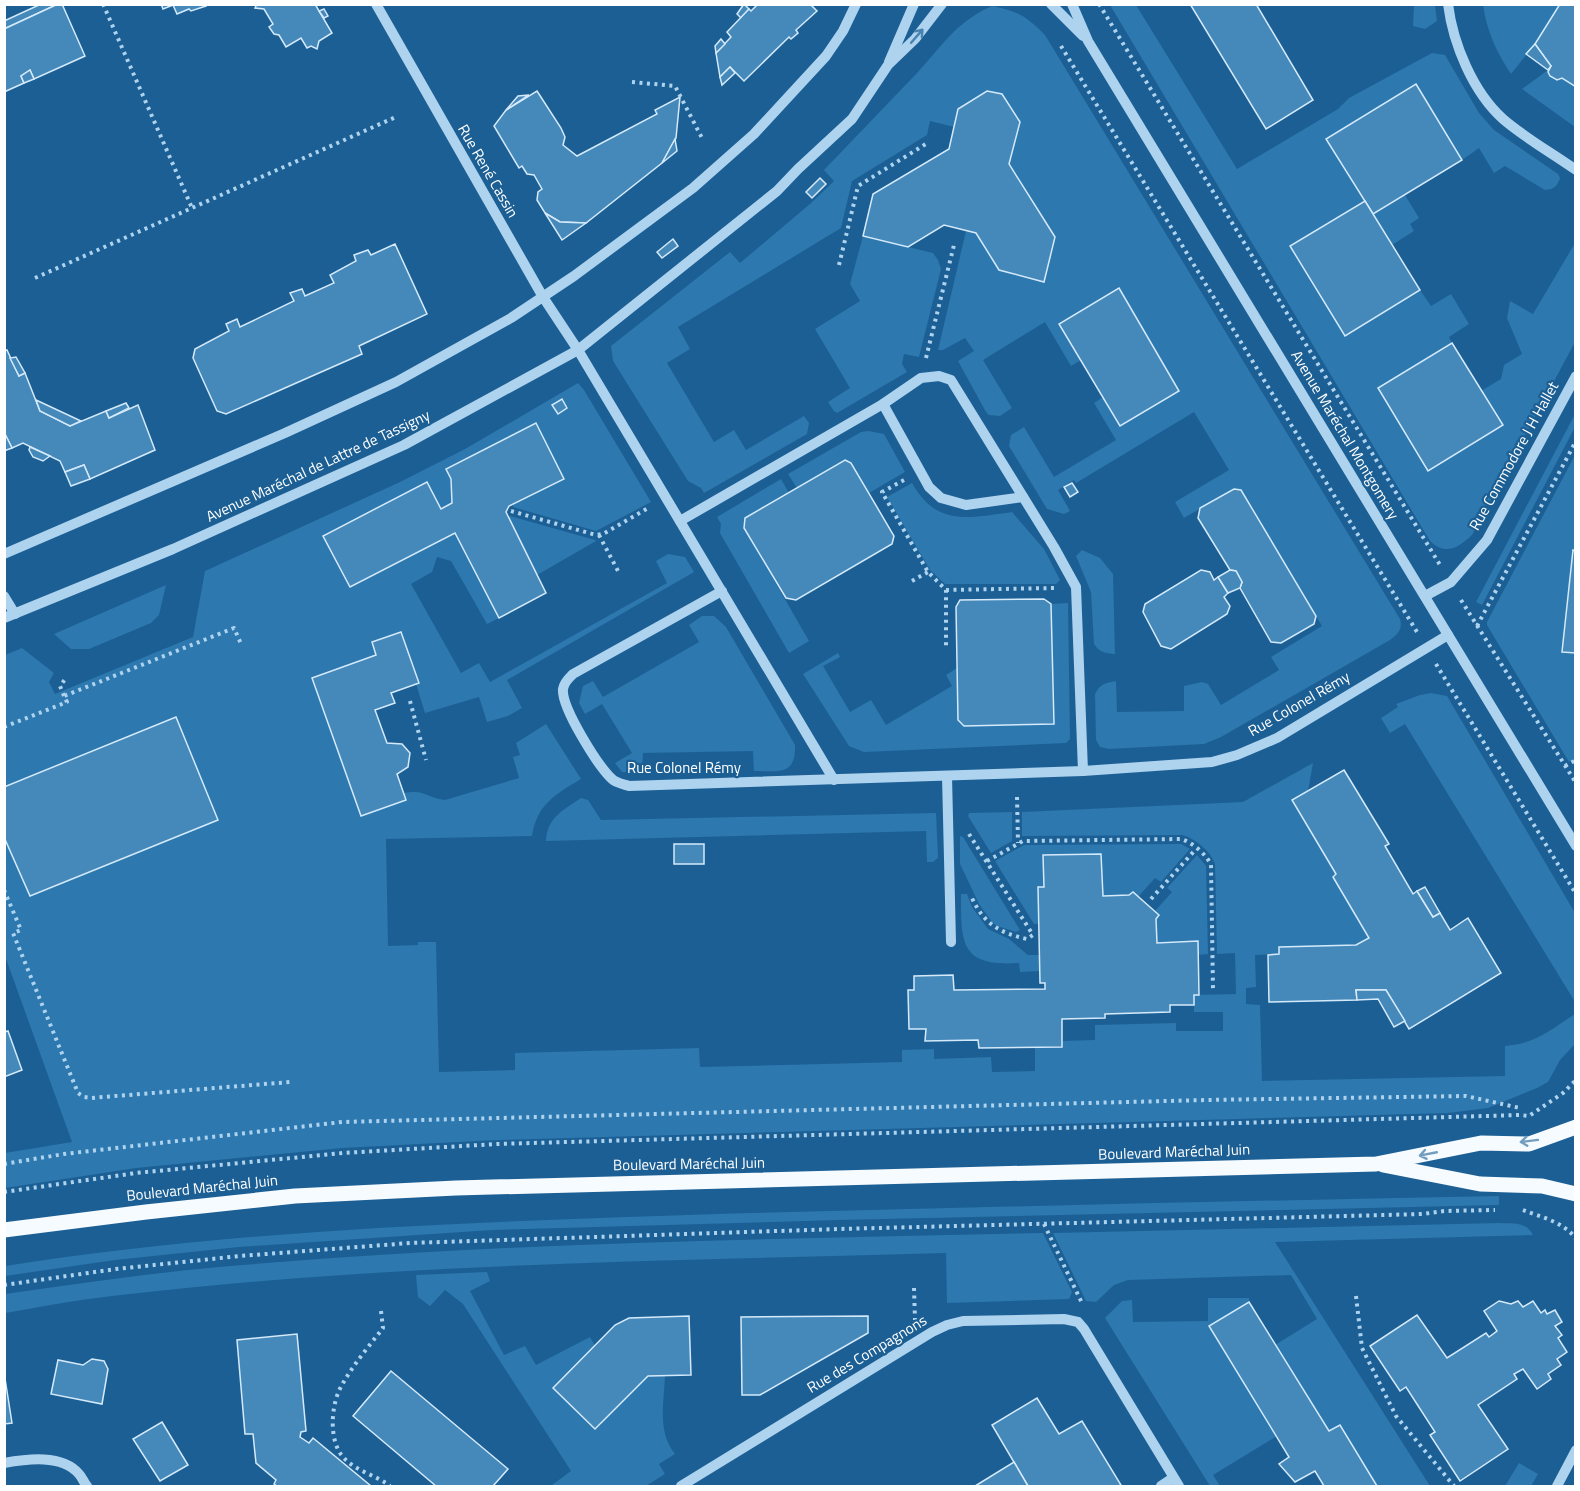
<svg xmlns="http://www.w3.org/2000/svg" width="1580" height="1491" font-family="'Titillium Web',sans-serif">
<rect width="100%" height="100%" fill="#1c5f94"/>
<g fill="#2c78af">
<path d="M 1110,5 L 1136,5 L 1237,169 L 1338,109 L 1349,98 L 1432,53 L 1445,55 L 1479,113 L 1494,130 L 1558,174 L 1560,178 C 1557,187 1554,189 1545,190 L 1505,166 L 1494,173 L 1479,148 L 1462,160 L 1416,84 L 1327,139 L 1365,201 L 1290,246 L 1345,336 L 1420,290 L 1431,306 L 1451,294 L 1469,324 L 1449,337 L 1452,343 L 1378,388 L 1428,470 L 1481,391 L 1501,379 L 1504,365 L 1522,354 L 1507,318 L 1510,301 L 1533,314 L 1575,243 L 1575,342 L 1472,535 C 1458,548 1446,556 1430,541 Z"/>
<polygon points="1414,5 1435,5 1437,21 1425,29 1413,26"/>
<path d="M 1483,5 L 1560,5 L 1535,44 L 1511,74 C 1496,52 1487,31 1483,5 Z"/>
<path d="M 992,6 C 1018,11 1027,17 1045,35 L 1400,619 C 1403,629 1398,634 1390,640 L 1221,737 L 1204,744 L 1109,749 L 1100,747 L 1096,740 L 1095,694 C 1100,684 1105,683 1116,681 L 1117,712 L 1184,711 L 1184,686 L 1202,682 L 1208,684 L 1221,705 L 1279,670 L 1271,657 L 1322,626 L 1241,490 L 1234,489 L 1184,518 L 1175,502 L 1229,470 L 1194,412 L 1076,483 L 1074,480 L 1058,490 L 1070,511 L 1064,514 L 1047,509 L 1009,446 L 1011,435 L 1024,427 L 1054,477 L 1116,440 L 1094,403 L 1103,397 L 1120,426 L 1179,391 L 1119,289 L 1059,323 L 1081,360 L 1071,366 L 1045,322 L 983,360 L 1012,408 L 1000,416 L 989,415 L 986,412 L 958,361 L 974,351 L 965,338 L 943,350 L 938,350 L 966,231 L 976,233 L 999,270 L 1044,281 L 1055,237 L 1009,164 L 1020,122 L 1002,94 L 987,91 L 958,109 L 954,127 L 930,121 L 927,135 L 852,181 L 841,228 L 678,327 L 690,349 L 667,363 L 714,442 L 734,430 L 746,450 L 804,416 L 809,423 L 807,434 L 704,493 L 701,488 L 688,481 L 613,361 L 611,346 L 730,252 L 740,263 L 810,204 L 834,181 L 824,170 C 855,138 886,105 917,73 C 943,45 956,22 992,6 Z"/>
<polygon points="1548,70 1548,74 1555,80 1562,78 1575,87 1575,127 1522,89"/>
<polygon points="1405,195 1419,218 1410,224 1414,231 1392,245 1373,214"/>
<polygon points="863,236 933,253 938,260 941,269 919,357 904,354 902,364 907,372 837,413 834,411 828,402 850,388 815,329 860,301 850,284"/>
<path d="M 578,383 L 584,390 L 651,502 L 596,531 L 513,507 L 513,503 L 564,479 L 535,424 L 451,479 L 452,503 L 441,509 L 426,482 L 323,536 L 351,587 L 455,533 L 499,618 L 487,624 L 451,561 L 437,557 L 432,572 L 411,584 L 461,673 L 479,663 L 490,682 L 667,583 L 656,561 L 668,554 L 685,557 L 694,572 L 507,680 L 522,708 L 508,716 L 487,722 L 479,697 L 425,713 L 416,684 L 419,683 L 401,632 L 372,642 L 376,655 L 312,678 L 361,816 L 406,800 L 404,793 C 425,789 425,797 445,800 L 519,778 L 513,757 L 520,755 L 516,743 L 546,724 L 581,779 C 556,794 537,804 532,836 L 386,839 L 388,946 L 418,945 L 418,942 L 436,942 L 439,1072 L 515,1070 L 515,1053 L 699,1048 L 700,1067 L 902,1062 L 902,1050 L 934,1049 L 934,1059 L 991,1057 L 992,1072 L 1035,1071 L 1035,1048 L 1062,1047 L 1062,1041 L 1095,1040 L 1095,1025 L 1176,1023 L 1176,1031 L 1223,1031 L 1223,1012 L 1194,1012 L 1194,995 L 1236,994 L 1235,953 L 1217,954 L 1215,864 C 1211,852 1195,838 1182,835 L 1022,836 L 1022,812 L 1243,802 L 1313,763 L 1308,791 L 1292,801 L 1336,874 L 1333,877 L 1369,938 L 1356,945 L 1280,947 L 1279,954 L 1255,955 L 1256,987 L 1246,988 L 1246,1004 L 1260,1005 L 1262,1081 L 1505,1076 L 1505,1046 C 1535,1044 1550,1030 1575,1014 L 1575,1044 L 1560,1060 L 1548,1082 L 1537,1088 L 1488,1108 L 1448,1113 L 497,1140 L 342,1148 L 136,1168 L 5,1188 L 5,1153 L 72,1142 L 5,956 L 5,655 L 22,648 L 54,673 L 49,682 L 55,694 L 193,637 L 205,571 L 400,482 L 465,449 Z"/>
<polygon points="1575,414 1575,427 1482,605 1476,602"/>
<polygon points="869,431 884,434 905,472 869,493 851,463 845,460 797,488 788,474 861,432"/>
<polygon points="1575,455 1575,551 1573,551 1562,651 1575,653 1575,758 1569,762 1487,625 1487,622"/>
<polygon points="781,479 789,493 744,528 809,641 789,653 720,533 721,524 717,517"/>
<path d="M 912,483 C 937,527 968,518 1012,512 L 1044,549 L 1060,580 L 1056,584 L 945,584 L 930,570 L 887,497 Z"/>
<polygon points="510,516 595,540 596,541 537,575 509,518"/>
<path d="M 1082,550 L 1100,558 L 1113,574 L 1115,654 C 1105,653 1100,653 1094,644 L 1091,592 L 1076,556 Z"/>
<polygon points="166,585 159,615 151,623 89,649 71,649 54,634"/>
<polygon points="1068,603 1070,739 1066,743 864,752 849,746 803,674 838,653 840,657 823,666 850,712 871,700 886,725 952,686 946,675 957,668 964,726 1053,724 1051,604"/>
<path d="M 702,616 L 714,616 L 726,627 L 795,745 C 796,776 779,771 754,771 L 753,751 L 643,753 L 642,773 L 622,772 L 615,763 L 632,753 L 602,704 L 585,714 L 579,703 L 583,686 L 593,681 L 603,697 L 699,642 L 689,625 Z"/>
<polygon points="1431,693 1447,696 1575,913 1575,1002 1405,724 1390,733 1381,718 1398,707 1396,704 1420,695"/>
<path d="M 581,798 L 588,800 L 601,820 L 936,813 L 938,858 L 933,862 L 927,862 L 926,831 L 546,841 C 547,818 563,810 581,798 Z"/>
<polygon points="1012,812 1012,841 991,853 968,816 969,813"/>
<polygon points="960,836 963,837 1020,930 1016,932 997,926 992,922 979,904 960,864"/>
<polygon points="1181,844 1190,849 1161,882 1155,878 1138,897 1133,892 1129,895 1103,896 1101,854 1044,855 1044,887 1038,888 1039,924 1034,924 995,861 1024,845"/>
<polygon points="1197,855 1206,866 1208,954 1198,955 1197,941 1157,943 1156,919 1159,915 1155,911 1172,892 1167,888"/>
<path d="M 961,894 L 967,894 L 972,907 L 988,929 L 1009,939 L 1028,955 L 1040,955 L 1040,971 L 1020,972 L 1019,963 C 960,967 961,943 961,894 Z"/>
<path d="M 1499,1196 L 1499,1205 L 839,1220 L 492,1230 L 239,1247 L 115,1260 L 5,1276 L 5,1266 C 240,1229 479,1222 717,1214 C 978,1207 1238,1201 1499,1196 Z"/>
<path d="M 1500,1223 C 1513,1224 1526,1221 1533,1235 L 1275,1242 L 1430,1486 L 1377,1486 L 1340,1425 L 1329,1431 L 1275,1345 L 1317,1319 L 1291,1275 L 1128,1280 L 1114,1285 L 1096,1302 L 1086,1301 L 1053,1233 Z"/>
<path d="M 1043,1233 L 1072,1292 L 1069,1299 L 947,1303 L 946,1253 C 668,1261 389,1263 112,1296 C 76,1300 40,1307 5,1313 L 5,1294 C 84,1283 163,1271 243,1265 C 509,1242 777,1239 1043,1233 Z"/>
<path d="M 487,1272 L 490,1281 L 470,1291 L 504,1355 L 525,1346 L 536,1365 L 590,1337 L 595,1346 L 554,1388 L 595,1429 L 648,1376 L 665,1376 C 664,1402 657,1432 675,1454 L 659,1464 L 665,1474 L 646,1486 L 552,1485 L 571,1471 L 463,1304 L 445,1290 L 430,1306 L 418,1297 L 416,1275 Z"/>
<polygon points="1208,1298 1249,1298 1249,1302 1210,1326 1277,1436 1213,1475 1220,1486 1210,1486 1105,1318 1122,1301 1132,1300 1133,1322 1208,1321"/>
<polygon points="1519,1463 1538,1474 1531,1486 1505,1486"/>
</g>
<g fill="#4588ba" stroke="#d4eafa" stroke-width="1.5">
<polygon points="41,4 58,4 4,29 4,21"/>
<polygon points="58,4 62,4 85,56 34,79 30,70 21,76 24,83 4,92 4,29"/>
<polygon points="161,4 205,4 206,6 191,11 189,9 177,14 173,5 163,9"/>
<polygon points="257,4 315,4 332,33 319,41 317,49 311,46 307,48 301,38 286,47 279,35 274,34 269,27 273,24 264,9 255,8"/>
<polygon points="744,4 749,9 741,18 737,14"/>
<polygon points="810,4 817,11 796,30 798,33 791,39 789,37 744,81 730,67 720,77 716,53 731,37 727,32 749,9 751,11 756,6 755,4"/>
<polygon points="1190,4 1256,4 1313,100 1266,129"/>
<polygon points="1560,4 1576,4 1576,87 1562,78 1557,80 1550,76 1548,72 1551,66 1535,44"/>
<polygon points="324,9 328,16 324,18 319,11"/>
<polygon points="721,39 725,44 716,53 715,46"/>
<polygon points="1535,44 1551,66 1548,70 1526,54"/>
<polygon points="730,67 735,73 722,85 720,77"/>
<polygon points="30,70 34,79 24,83 21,76"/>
<polygon points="1416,84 1462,160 1373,214 1326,139"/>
<polygon points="537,91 561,128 565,137 563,145 577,156 657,114 655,110 680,97 676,138 662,163 586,223 560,222 545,213 537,200 538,192 542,189 534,175 527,174 522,166 519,168 494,126 506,110"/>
<polygon points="987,91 1002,94 1020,122 1009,164 1055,237 1044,282 999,270 976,233 944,225 908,247 863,236 873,194 949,149 958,109"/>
<polygon points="529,95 506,110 518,96"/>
<polygon points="675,139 677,151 662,163"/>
<polygon points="820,178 826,184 812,198 806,192"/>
<polygon points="1365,201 1420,290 1345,336 1290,246"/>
<polygon points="545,213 560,222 586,223 562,240"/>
<polygon points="673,239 678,246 662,258 657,252"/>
<polygon points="395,244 427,314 359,346 362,354 226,414 217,411 193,358 195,349 229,331 226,324 237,319 240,327 294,301 290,293 302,289 305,296 334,283 330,275 356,261 354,255 368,250 371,255"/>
<polygon points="1119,288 1179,391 1120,426 1059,324"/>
<polygon points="1452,343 1503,425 1428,471 1378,388"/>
<polygon points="7,350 19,376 25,373 40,411 70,426 106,411 109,418 138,405 155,450 90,479 84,465 65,472 60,461 23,443 12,448 4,432 4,351"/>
<polygon points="16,357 25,373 19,376 10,358"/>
<polygon points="562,399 567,408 558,414 552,405"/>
<polygon points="36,400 81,421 70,426 40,411"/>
<polygon points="126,403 129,408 109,418 106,411"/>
<polygon points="536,423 564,479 509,506 506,512 546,593 499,618 455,533 350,587 323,536 427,482 441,509 452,503 451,479 446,469"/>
<polygon points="4,432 12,448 4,451"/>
<polygon points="30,447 50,456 43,461 33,457 29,450"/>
<polygon points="845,460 851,463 894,536 892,544 796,600 786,598 744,528 745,518"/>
<polygon points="84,465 90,479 71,486 65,472"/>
<polygon points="1072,483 1078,492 1070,497 1064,487"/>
<polygon points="1234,489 1241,490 1316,616 1314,624 1281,643 1271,642 1240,588 1242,582 1236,571 1230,570 1198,518 1200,508"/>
<polygon points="1573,550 1576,551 1576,653 1562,652"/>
<polygon points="1201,570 1210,572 1214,580 1218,577 1228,593 1224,597 1230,606 1227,614 1171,649 1161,646 1143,612 1145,604"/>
<polygon points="1230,570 1236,571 1242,582 1240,588 1228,593 1218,577"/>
<polygon points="1044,599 1051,604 1054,724 964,726 958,720 956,607 960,600"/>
<polygon points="401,632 419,683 391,693 395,703 375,710 387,743 402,744 410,753 408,767 397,774 406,800 361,816 312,678 376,655 372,642"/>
<polygon points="176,717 218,820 30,896 4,837 4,787"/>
<polygon points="1344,770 1389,844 1385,846 1413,894 1417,891 1433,917 1440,913 1450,930 1468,918 1501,973 1409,1029 1386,990 1356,990 1357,1000 1269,1002 1268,955 1279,954 1279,947 1356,945 1369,938 1333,877 1336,874 1292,800"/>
<rect x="674" y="844" width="30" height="20"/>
<polygon points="1101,854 1103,896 1129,895 1133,892 1159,915 1156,919 1157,943 1198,941 1199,995 1194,995 1194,1005 1170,1005 1170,1012 1105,1014 1105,1018 1062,1019 1062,1047 979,1048 978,1040 925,1041 926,1029 909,1029 908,990 914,990 914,976 953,975 954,990 1045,989 1045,983 1040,983 1038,887 1044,887 1043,855"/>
<polygon points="1425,887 1440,913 1433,917 1417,891"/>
<polygon points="1356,990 1386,990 1405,1021 1394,1027 1378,999 1357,1000"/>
<polygon points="8,1031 22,1070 4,1077 4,1032"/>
<polygon points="1499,1301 1511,1304 1518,1301 1523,1307 1533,1301 1541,1313 1545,1310 1547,1314 1555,1310 1562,1322 1555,1326 1562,1335 1558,1338 1567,1352 1557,1359 1561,1365 1548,1374 1551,1379 1537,1389 1523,1369 1514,1374 1517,1379 1478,1405 1508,1449 1460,1481 1430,1435 1435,1432 1406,1387 1400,1391 1370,1346 1417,1315 1447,1358 1486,1333 1489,1337 1497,1331 1484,1311"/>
<polygon points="1249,1302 1329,1431 1340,1425 1377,1486 1324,1486 1315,1471 1295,1482 1279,1464 1289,1457 1209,1326"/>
<polygon points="689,1316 691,1375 648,1376 595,1429 553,1388 615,1325 629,1318"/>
<polygon points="868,1316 868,1333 760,1395 742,1395 741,1317"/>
<polygon points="297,1334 306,1431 301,1432 300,1437 309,1443 313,1438 371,1486 277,1486 274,1484 276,1480 256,1463 253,1434 245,1434 237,1340"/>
<polygon points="92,1359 104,1361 108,1369 102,1404 51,1394 58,1360 83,1365"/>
<polygon points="391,1371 508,1469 493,1486 436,1486 353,1416"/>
<polygon points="4,1372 12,1423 4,1424"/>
<polygon points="1037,1398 1059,1434 1082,1421 1121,1485 1118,1486 1028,1486 992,1425"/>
<polygon points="162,1422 188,1465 160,1481 133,1439"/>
<polygon points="1014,1462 1028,1486 975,1486 980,1483"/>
</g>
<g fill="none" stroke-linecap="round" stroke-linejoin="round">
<g stroke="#aed3ef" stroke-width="4" stroke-dasharray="3 4.5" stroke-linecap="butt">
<polyline points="103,4 192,208"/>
<polyline points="1099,4 1440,565"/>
<polyline points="1061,46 1417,632"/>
<polyline points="632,82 675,86 702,138"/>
<polyline points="839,265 858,186 929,142"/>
<polyline points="35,278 398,116"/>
<polyline points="926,358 954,245"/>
<polyline points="904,480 882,492 928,572 946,590 946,647"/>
<polyline points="511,511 596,535 603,534 650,507"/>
<polyline points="599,535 618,571"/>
<polyline points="912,581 928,572"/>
<polyline points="946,590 1054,588"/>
<polyline points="1461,600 1576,783"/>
<polyline points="1477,626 1576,441"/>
<polyline points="1436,664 1576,894"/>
<polyline points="64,696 60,686 66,678"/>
<polyline points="410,701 426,760"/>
<polyline points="4,727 67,702 64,696 234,628 242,646"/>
<polyline points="1565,766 1576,760"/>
<polyline points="1017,797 1018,843"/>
<path d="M 969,834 L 1033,935 L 1027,939 C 1000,933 984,924 972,898"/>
<path d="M 987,861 L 1023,841 L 1181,839 C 1192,842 1207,855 1211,865 L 1213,990"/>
<polyline points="4,890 21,930 13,933 78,1093 84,1097 91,1098 290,1082"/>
<polyline points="1151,899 1196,849"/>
<polyline points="4,1164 64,1154 342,1122 1206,1100 1466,1096 1520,1108"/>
<polyline points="4,1192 136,1173 343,1153 497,1144 1520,1115 1529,1116 1563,1093 1576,1080"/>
<path d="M 1523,1210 C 1541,1217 1564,1222 1576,1239"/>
<polyline points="1044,1224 1082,1303"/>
<polyline points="4,1285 116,1269 240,1256 410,1243 839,1229 1423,1214 1444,1211 1495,1210"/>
<polyline points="914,1288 915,1320"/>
<polyline points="1356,1296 1362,1348 1396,1416 1454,1486"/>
<path d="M 381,1311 L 383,1328 C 369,1346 353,1365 342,1385 C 331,1403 328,1440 343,1457 C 355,1471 376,1475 390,1486"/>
</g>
<g stroke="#aed3ef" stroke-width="10">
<polyline points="376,4 543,297 578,350 834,780"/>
<polyline points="1051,4 1083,36"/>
<polyline points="1072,4 1088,41 1576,846"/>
<path d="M 1448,4 C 1453,44 1473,92 1503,119 C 1525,138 1552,153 1576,170"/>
<polyline points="889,62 914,4"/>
<polyline points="883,404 929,487 941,498 966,505 1023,497"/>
<polyline points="680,521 883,404 921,378 939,376 951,380 1054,547 1076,587 1083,771"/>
<polyline points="4,554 285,433 396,382 511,318 574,276 693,188 754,134 826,56 843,31 856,4"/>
<path d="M 722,591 L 573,674 C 569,678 564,682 563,689 C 561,707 598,766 612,779 C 616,783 623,784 629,786 L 1083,771 L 1212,762 L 1237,755 L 1277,738 L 1448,635"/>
<polyline points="4,596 15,614"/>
<polyline points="1425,596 1451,582 1487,540 1576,376"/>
<polyline points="4,618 173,549 404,445 578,350 777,191 798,169 852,119 888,65 915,39 942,4"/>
<polyline points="947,776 951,942"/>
<path d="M 4,1463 C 27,1459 62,1454 79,1474 C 82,1477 84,1483 87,1486"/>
<polyline points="681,1486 932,1332 947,1325 963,1321 1064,1319 1078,1322 1084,1329 1179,1486"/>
<polyline points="1161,1486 1173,1478"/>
<polyline points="1557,1486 1576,1450"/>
</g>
<g stroke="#f6fbff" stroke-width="15">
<polyline points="1383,1165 1480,1184 1542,1186 1576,1194"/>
<polyline points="4,1230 146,1212 295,1196 456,1188 1376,1164 1481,1143 1529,1144 1576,1127"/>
</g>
</g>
<defs><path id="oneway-shaft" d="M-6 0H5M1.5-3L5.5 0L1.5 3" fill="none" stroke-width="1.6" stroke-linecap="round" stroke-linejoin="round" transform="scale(1.5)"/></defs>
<use stroke="#4882af" href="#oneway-shaft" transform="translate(917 36) rotate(-49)"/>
<g stroke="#739dbf">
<use href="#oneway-shaft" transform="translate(1529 1141) rotate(173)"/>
<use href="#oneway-shaft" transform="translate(1428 1154) rotate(169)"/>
</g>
<g text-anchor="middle" stroke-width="4.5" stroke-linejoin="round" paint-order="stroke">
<g font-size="15" fill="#fff" stroke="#1c5f94">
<text transform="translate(488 171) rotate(60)" y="5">Rue René Cassin</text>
<text transform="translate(1345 435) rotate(59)" y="5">Avenue Maréchal Montgomery</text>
<text transform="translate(1514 456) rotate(-61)" y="5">Rue Commodore J H Hallet</text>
<text transform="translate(318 466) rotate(-25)" y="5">Avenue Maréchal de Lattre de Tassigny</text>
<text transform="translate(1299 704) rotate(-30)" y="5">Rue Colonel Rémy</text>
<text x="684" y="773">Rue Colonel Rémy</text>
<text transform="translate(1174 1152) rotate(-2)" y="5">Boulevard Maréchal Juin</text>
<text transform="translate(689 1164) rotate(-1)" y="5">Boulevard Maréchal Juin</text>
<text transform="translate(202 1188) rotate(-6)" y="5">Boulevard Maréchal Juin</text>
<text transform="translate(867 1354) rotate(-31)" y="5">Rue des Compagnons</text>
</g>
</g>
<rect width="1580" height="1491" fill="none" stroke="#ffffff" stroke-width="12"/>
</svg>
